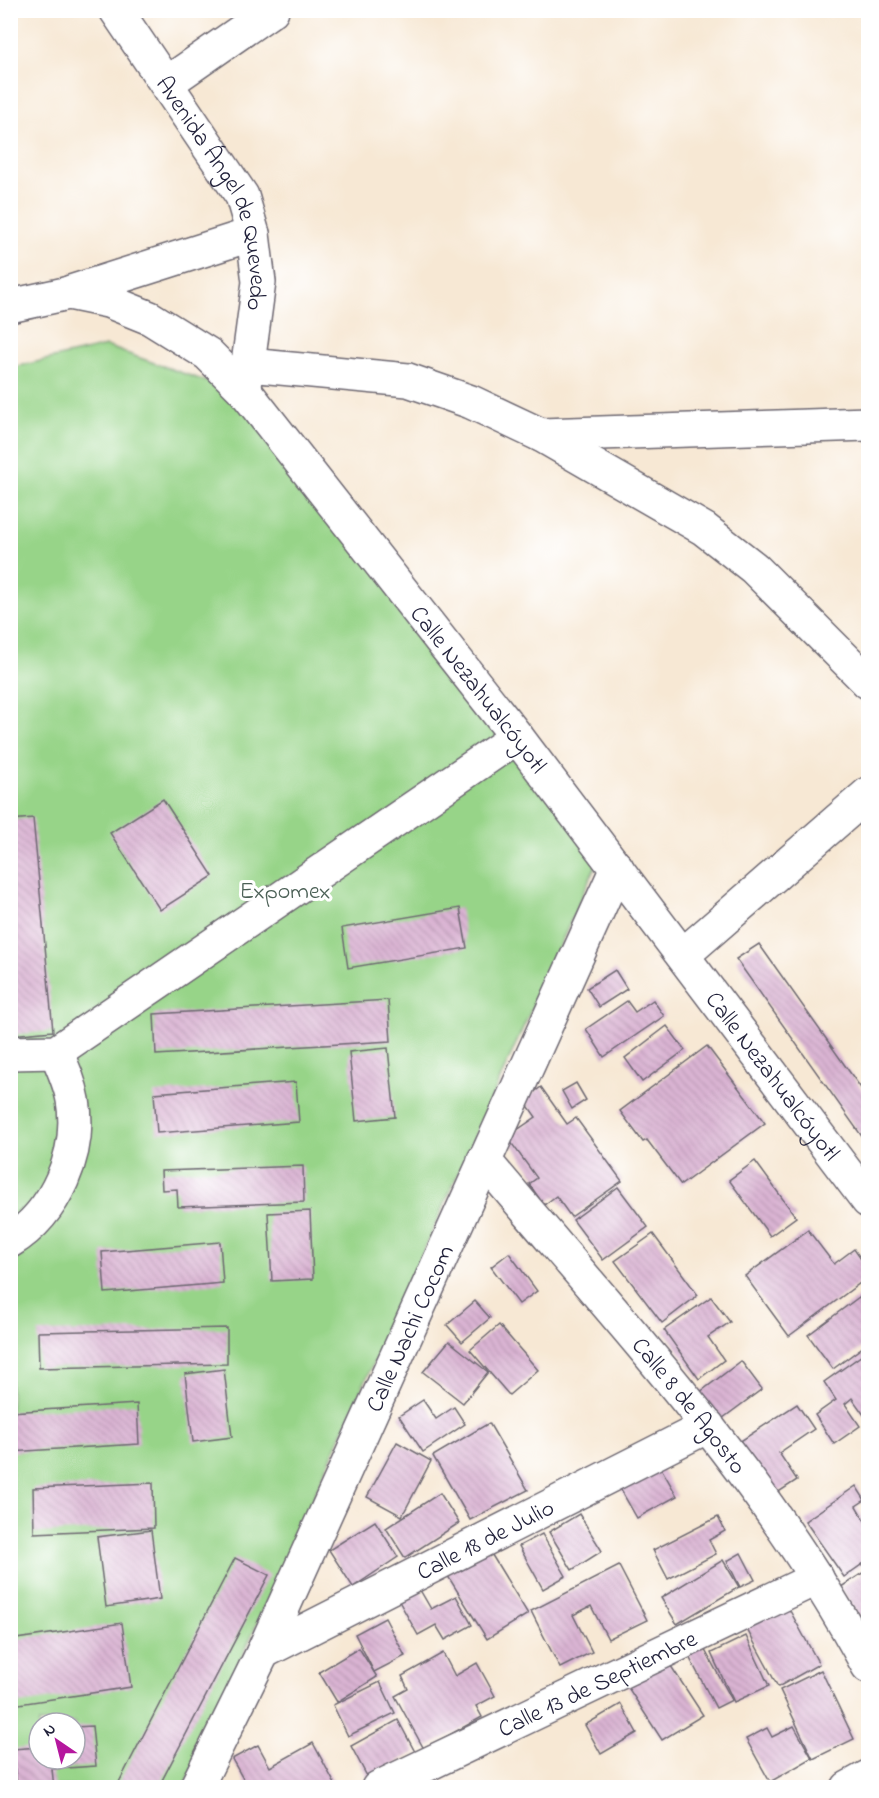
<svg xmlns="http://www.w3.org/2000/svg" width="879" height="1798" font-family="'Indie Flower',sans-serif">
<defs>
<pattern id="building-back-hatch" width="6" height="6" patternUnits="userSpaceOnUse" patternTransform="scale(1.5)"><rect width="6" height="6" fill="#dab4d3"/><path d="M-1 5l2 2M0 0l6 6M5-1l2 2" fill="none" stroke="#bb9ab6"/></pattern>
</defs>
<rect width="100%" height="100%" fill="#fff"/>
<filter id="ink" filterUnits="userSpaceOnUse"><feTurbulence type="fractalNoise" baseFrequency=".0167" numOctaves="2"/><feDisplacementMap in="SourceGraphic" scale="12" xChannelSelector="R" yChannelSelector="G"/><feConvolveMatrix kernelMatrix="1 2 1 2 8 2 1 2 1" color-interpolation-filters="sRGB"/></filter>
<filter id="wash" filterUnits="userSpaceOnUse"><feTurbulence type="fractalNoise" baseFrequency=".008" numOctaves="4" result="noise"/><feDisplacementMap in="SourceGraphic" scale="24" xChannelSelector="R" yChannelSelector="G"/><feGaussianBlur stdDeviation="1.35" result="paint"/><feColorMatrix in="noise" values="0 0 0 0 0 0 0 0 0 0 0 0 0 0 0 0 0 1.4 0 .05"/><feComposite in="paint" operator="in"/></filter>
<g filter="url(#wash)">
<rect width="100%" height="100%" fill="#f7e8d4"/>
<path fill="#97d488" stroke="#5c7b62" stroke-width="1.5" fill-rule="evenodd" d="M 106,346 L 239,393 L 603,849 L 184,1787 L 11,1787 L 10,368 ZM 39,1723 L 75,1723 L 75,1759 L 39,1759 Z"/>
<g id="blocks">
<g fill="url(#building-back-hatch)">
<polygon points="163,799 213,876 160,910 110,833"/>
<polygon points="33,818 53,1031 10,1035 10,820"/>
<polygon points="460,908 467,948 348,968 342,928"/>
<polygon points="759,944 868,1098 868,1145 736,959"/>
<polygon points="615,970 627,989 599,1007 587,988"/>
<polygon points="388,1000 391,1041 156,1055 154,1014"/>
<polygon points="653,1000 664,1016 604,1057 586,1029 627,1001 635,1012"/>
<polygon points="667,1026 685,1050 642,1082 625,1058"/>
<polygon points="707,1046 765,1123 681,1185 647,1140 643,1142 620,1111"/>
<polygon points="388,1048 395,1117 356,1121 349,1052"/>
<polygon points="296,1082 299,1122 157,1133 154,1093"/>
<polygon points="576,1083 586,1100 572,1109 562,1091"/>
<polygon points="541,1087 567,1124 576,1118 622,1181 571,1217 556,1196 544,1205 529,1184 537,1178 507,1137 536,1117 524,1100"/>
<polygon points="755,1161 796,1217 770,1236 729,1180"/>
<polygon points="303,1166 304,1202 178,1207 177,1189 162,1190 161,1171"/>
<polygon points="618,1187 648,1227 603,1260 573,1220"/>
<polygon points="310,1211 313,1279 272,1281 268,1213"/>
<polygon points="808,1230 834,1264 854,1249 868,1269 868,1277 789,1336 745,1276"/>
<polygon points="653,1234 698,1295 662,1323 615,1261"/>
<polygon points="220,1242 223,1283 105,1293 102,1252"/>
<polygon points="509,1253 537,1291 519,1304 491,1267"/>
<polygon points="711,1297 730,1322 708,1337 724,1360 699,1379 664,1330"/>
<polygon points="859,1297 868,1310 868,1343 833,1369 808,1335"/>
<polygon points="475,1301 490,1318 462,1342 447,1325"/>
<polygon points="499,1325 538,1370 509,1395 470,1350"/>
<polygon points="227,1328 227,1364 39,1368 38,1332"/>
<polygon points="449,1341 488,1372 463,1403 423,1372"/>
<polygon points="868,1351 868,1412 864,1415 852,1398 845,1404 860,1426 834,1444 815,1415 836,1400 824,1382"/>
<polygon points="741,1361 762,1389 719,1421 699,1393"/>
<polygon points="224,1369 232,1437 193,1442 185,1374"/>
<polygon points="423,1400 436,1419 454,1407 465,1424 423,1452 399,1416"/>
<polygon points="137,1404 139,1444 10,1452 10,1412"/>
<polygon points="797,1404 814,1429 779,1453 797,1480 771,1497 736,1444"/>
<polygon points="489,1423 528,1490 470,1520 433,1456"/>
<polygon points="397,1442 431,1461 402,1516 367,1497"/>
<polygon points="657,1461 677,1496 637,1518 617,1483"/>
<polygon points="153,1483 154,1528 34,1533 33,1488"/>
<polygon points="856,1486 865,1500 856,1506 868,1526 868,1560 844,1577 805,1521"/>
<polygon points="440,1493 459,1523 405,1558 386,1528"/>
<polygon points="579,1514 602,1551 572,1570 549,1532"/>
<polygon points="718,1517 725,1531 709,1540 716,1554 668,1579 653,1550"/>
<polygon points="375,1521 398,1557 353,1587 329,1550"/>
<polygon points="151,1530 160,1599 106,1607 97,1537"/>
<polygon points="542,1534 566,1576 543,1589 519,1546"/>
<polygon points="487,1547 528,1614 487,1639 446,1573"/>
<polygon points="741,1553 755,1580 740,1587 727,1561"/>
<polygon points="235,1558 269,1575 158,1788 116,1788"/>
<polygon points="723,1560 739,1587 677,1624 661,1598"/>
<polygon points="619,1566 647,1620 608,1639 591,1606 573,1615 592,1652 560,1668 531,1611"/>
<polygon points="867,1570 868,1572 868,1630 841,1587"/>
<polygon points="416,1583 431,1609 456,1596 472,1625 445,1640 436,1625 418,1635 395,1594"/>
<polygon points="783,1598 819,1664 778,1687 742,1620"/>
<polygon points="385,1618 405,1656 374,1672 355,1634"/>
<polygon points="122,1623 131,1687 13,1705 10,1640"/>
<polygon points="746,1636 769,1686 734,1702 711,1653"/>
<polygon points="700,1641 732,1700 716,1708 685,1649"/>
<polygon points="359,1648 377,1677 337,1702 319,1672"/>
<polygon points="443,1653 455,1676 477,1663 495,1696 476,1706 482,1717 424,1749 395,1696 408,1689 402,1676"/>
<polygon points="667,1660 703,1715 662,1740 627,1686"/>
<polygon points="821,1670 854,1739 813,1759 780,1690"/>
<polygon points="380,1682 395,1713 348,1736 333,1705"/>
<polygon points="621,1704 637,1733 601,1754 585,1725"/>
<polygon points="398,1720 415,1752 368,1778 351,1746"/>
<polygon points="92,1726 96,1766 52,1769 54,1788 17,1788 13,1749 39,1747 39,1759 75,1759 75,1727"/>
<polygon points="794,1726 812,1758 770,1782 746,1739 767,1728 772,1737"/>
<polygon points="313,1743 337,1788 248,1788 232,1759 258,1745 270,1767"/>
</g>
</g>
</g>
<g filter="url(#ink)">
<use href="#blocks" fill-opacity="0" stroke="#6d6771" stroke-width="1.5"/>
<g fill="none" stroke-linecap="round" stroke-linejoin="round">
<g stroke="#6d6771" stroke-width="36">
<g id="minor">
<path id="s1" d="M 116,10 L 242,196 L 253,234 L 259,282 L 245,386"/>
<polyline points="167,83 272,10"/>
<polyline points="71,292 253,234"/>
<path id="s2" d="M 10,306 L 69,293 L 108,301 L 150,318 L 208,354 L 244,390 L 517,737 L 868,1201"/>
<polyline points="248,365 408,380 471,402 541,435 868,424"/>
<polyline points="541,435 704,529 754,568 868,682"/>
<polyline points="683,955 868,794"/>
<polyline points="10,1053 56,1052 517,737"/>
<path id="s3" d="M 484,1160 C 620,1322 768,1479 868,1666"/>
<path d="M 10,1241 C 56,1213 82,1152 73,1100 C 70,1083 63,1068 56,1052"/>
<path id="s4" d="M 263,1652 L 708,1426"/>
<path id="s5" d="M 196,1788 L 263,1652 L 617,868"/>
<path id="s6" d="M 378,1788 L 817,1578"/>
<polyline points="848,1788 868,1777"/>
</g>
</g>
<use href="#minor" stroke="#fff" stroke-width="33"/>
</g>
</g>
<g text-anchor="middle" stroke-width="6" stroke-linejoin="round" paint-order="stroke">
<g font-size="24" fill="#22223b" stroke="#fff">
<text dy="8" stroke="none"><textPath href="#s1" startOffset="212">Avenida Ángel de Quevedo</textPath></text>
<text dy="8" stroke="none"><textPath href="#s2" startOffset="645">Calle Nezahualcóyotl</textPath></text>
<text dy="8" stroke="none"><textPath href="#s2" startOffset="1131">Calle Nezahualcóyotl</textPath></text>
<text dy="8" stroke="none"><textPath href="#s5" startOffset="507">Calle Nachi Cocom</textPath></text>
<text dy="8" stroke="none"><textPath href="#s3" startOffset="320">Calle 8 de Agosto</textPath></text>
<text dy="8" stroke="none"><textPath href="#s4" startOffset="249">Calle 18 de Julio</textPath></text>
<text dy="8" stroke="none"><textPath href="#s6" startOffset="243">Calle 13 de Septiembre</textPath></text>
</g>
<g font-size="24" fill="#4b6056" stroke="#fff">
<text x="285" y="898">Expomex</text>
</g>
</g>
<rect width="879" height="1798" fill="none" stroke="#fff" stroke-width="36"/>
<g transform="translate(57 1741) rotate(325)"><circle r="28" fill="#ffffff" stroke="#a7a7b1" stroke-width="1.5"/>
<path d="M0-4.5L10 22L0 15L-10 22Z" fill="#b5179e"/>
<text y="-9" font-size="16" font-weight="bold" text-anchor="middle" fill="#22223b">N</text>
</g>
</svg>
